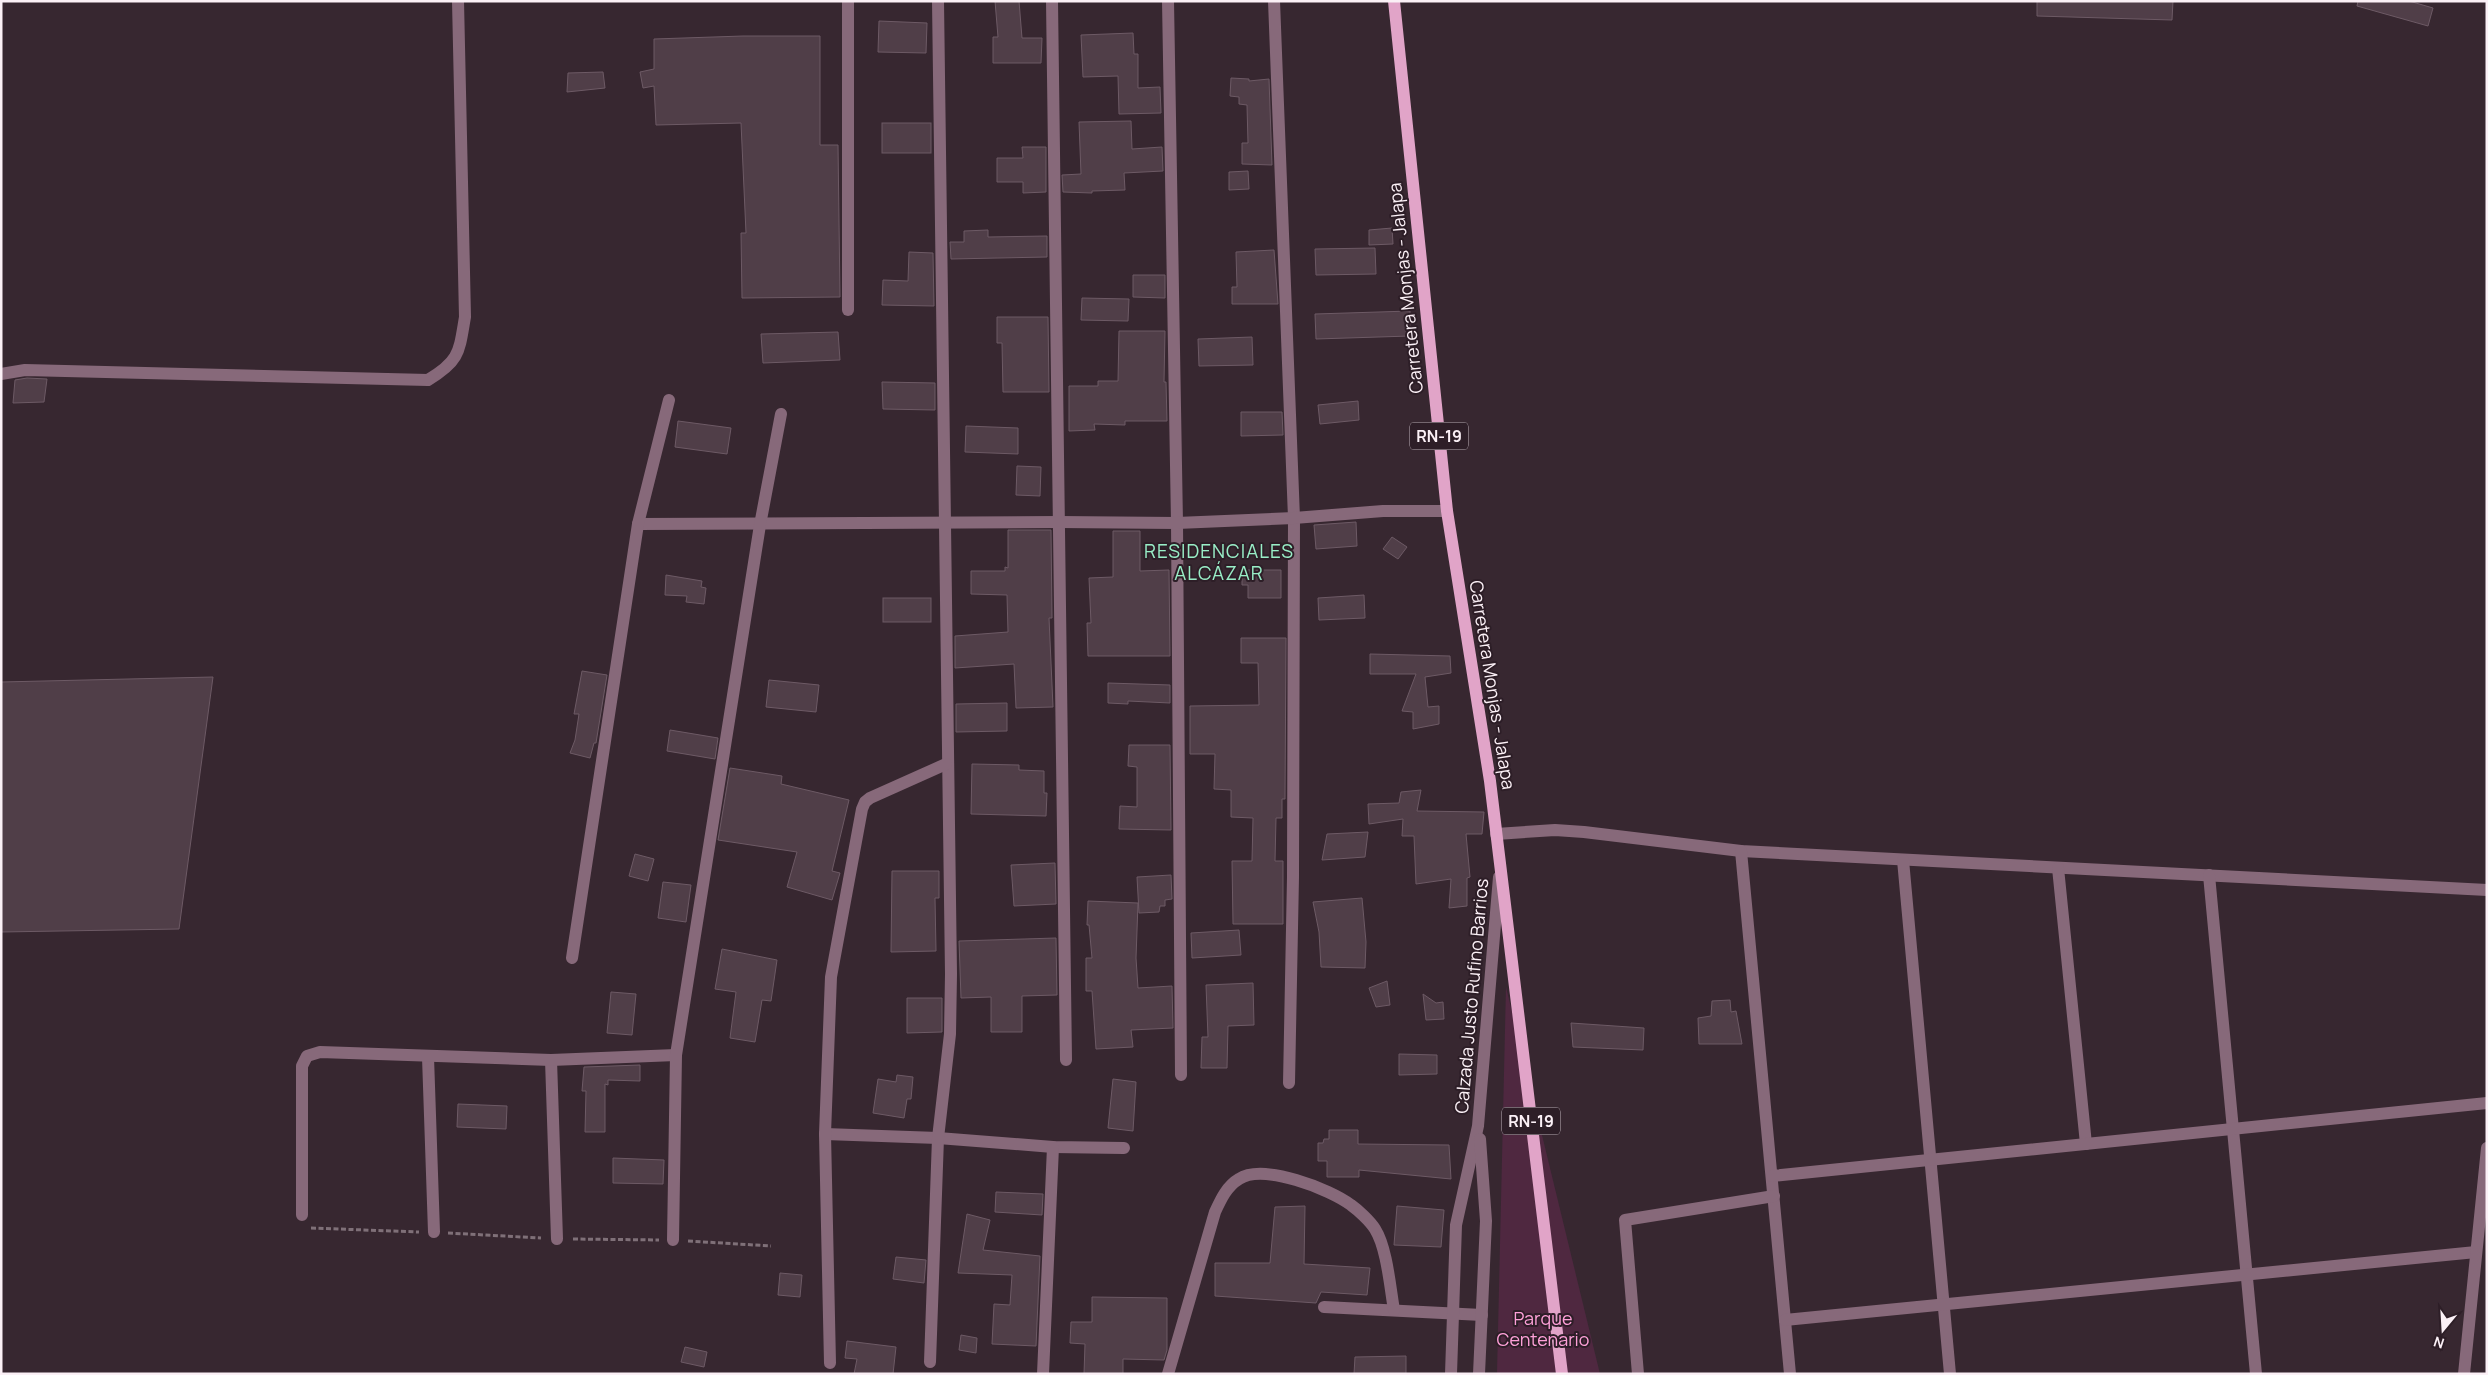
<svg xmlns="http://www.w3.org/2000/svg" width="2488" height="1375" font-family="Manrope,sans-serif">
<rect width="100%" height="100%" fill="#372730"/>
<polygon fill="#4f2840" points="1506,987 1600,1374 1497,1374"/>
<g fill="#503e48" stroke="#6d5a65">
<polygon points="995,1 1019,1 1022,38 1042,38 1041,63 993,63 993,37 998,37"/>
<polygon points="2037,1 2173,1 2172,20 2037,16"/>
<polygon points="2358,1 2409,1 2433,8 2428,26 2357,6"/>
<polygon points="879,21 927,23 926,53 878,52"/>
<polygon points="1133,33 1134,54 1138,54 1138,88 1160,87 1161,113 1119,114 1118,76 1083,77 1081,35"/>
<polygon points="743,36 820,36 820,145 838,145 840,297 742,298 741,233 746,233 741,123 656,125 654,86 643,88 640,72 654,69 654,39"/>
<polygon points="603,72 605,88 567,92 568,73"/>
<polygon points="1231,78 1249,79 1249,81 1269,79 1272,165 1242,164 1242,143 1248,143 1247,105 1239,104 1239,97 1230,96"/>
<polygon points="1131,121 1132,149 1162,147 1163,171 1124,173 1125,190 1092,191 1092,193 1063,192 1062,175 1081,174 1079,122"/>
<rect x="882" y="123" width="49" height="30"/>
<polygon points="1022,147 1046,147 1046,192 1023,193 1023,182 997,182 997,158 1023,158"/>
<polygon points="1248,171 1249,189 1229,190 1229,172"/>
<polygon points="1392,228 1393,244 1369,245 1369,230"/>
<polygon points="988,230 988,237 1047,236 1047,257 951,259 950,242 964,242 964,231"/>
<polygon points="1375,248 1376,274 1316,275 1315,249"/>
<polygon points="1274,250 1278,304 1232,304 1232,287 1237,287 1236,252"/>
<polygon points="909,252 933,253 934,306 882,305 883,280 908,281"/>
<polygon points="1133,275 1165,275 1165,298 1133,297"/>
<polygon points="1082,298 1129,299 1128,321 1081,320"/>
<polygon points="1410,311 1410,336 1316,339 1315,314"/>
<polygon points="997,317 1048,317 1049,392 1003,392 1002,343 997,343"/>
<polygon points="1119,331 1165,331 1164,382 1166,382 1167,421 1125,421 1125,425 1094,424 1095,430 1069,431 1069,386 1098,386 1098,381 1118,381"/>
<polygon points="838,332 840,360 763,363 761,334"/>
<polygon points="1252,337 1253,365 1199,366 1198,339"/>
<polygon points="27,378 47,379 44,402 13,403 15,380"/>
<polygon points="882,382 935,383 935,410 883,409"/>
<polygon points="1358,401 1359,420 1320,424 1318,405"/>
<polygon points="1241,412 1282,412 1283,435 1241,436"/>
<polygon points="678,421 731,428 727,454 675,447"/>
<polygon points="966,426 1018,428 1018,454 965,452"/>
<polygon points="1017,466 1041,467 1040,496 1016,495"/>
<polygon points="1356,522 1357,546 1316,549 1314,525"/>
<polygon points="1008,530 1051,530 1052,618 1049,618 1053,707 1016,708 1014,664 955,668 955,636 1008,632 1007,595 971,594 971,571 1005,571 1005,567 1008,568"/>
<polygon points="1113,531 1140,531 1140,571 1169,570 1170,656 1088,656 1087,623 1091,623 1089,578 1113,577"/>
<polygon points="1392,537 1407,547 1398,559 1383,549"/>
<polygon points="1242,570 1281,570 1281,598 1248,598 1248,585 1242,585"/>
<polygon points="666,575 702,581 701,587 706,588 704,604 686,602 687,596 665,595"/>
<polygon points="1364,595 1365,618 1319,620 1318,598"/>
<rect x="883" y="598" width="48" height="24"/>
<polygon points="1241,638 1286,638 1285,799 1282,799 1282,818 1276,818 1275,861 1283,861 1283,924 1233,924 1232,861 1252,861 1253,818 1231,817 1231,790 1214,789 1215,754 1190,754 1190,706 1259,705 1258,663 1241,663"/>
<polygon points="1370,654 1450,656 1451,673 1425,677 1428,707 1439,706 1439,724 1413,729 1413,712 1402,711 1416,674 1370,674"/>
<polygon points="582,671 607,675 596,743 594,743 590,758 570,753 575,740 579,714 574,714"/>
<polygon points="213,677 179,929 1,932 1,682"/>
<polygon points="769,680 819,685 816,712 766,707"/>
<polygon points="1108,683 1170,685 1170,703 1128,701 1128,704 1108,703"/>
<polygon points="1007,703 1007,731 956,732 956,704"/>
<polygon points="670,730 718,738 715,759 667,751"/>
<polygon points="1129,745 1170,745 1171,830 1119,829 1120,806 1137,807 1137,767 1128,766"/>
<polygon points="972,764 1019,765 1019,770 1044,771 1044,793 1047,793 1046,816 971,814"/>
<polygon points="730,768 782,776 781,784 849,800 832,871 840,873 832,900 787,887 797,852 718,840"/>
<polygon points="1421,790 1417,811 1484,812 1482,834 1466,834 1470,877 1467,878 1467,906 1449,908 1451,879 1416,884 1414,836 1402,836 1403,819 1369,824 1368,804 1399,803 1401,792"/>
<polygon points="1368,832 1365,857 1322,860 1327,834"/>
<polygon points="635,854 654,859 648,881 629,876"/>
<polygon points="1055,863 1056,904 1014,906 1011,865"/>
<polygon points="892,871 939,871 939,898 935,898 936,951 891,952"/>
<polygon points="1171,875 1172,899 1165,900 1165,906 1160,906 1159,912 1139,913 1137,877"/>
<polygon points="663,882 691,885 686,922 658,918"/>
<polygon points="1362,898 1366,942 1365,968 1321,967 1319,932 1313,902"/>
<polygon points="1088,901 1138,903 1136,958 1138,988 1172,986 1173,1028 1131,1030 1133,1047 1096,1049 1092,991 1086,991 1086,958 1092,958 1089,925 1087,925"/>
<polygon points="1239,930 1241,955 1192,958 1191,933"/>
<polygon points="1056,938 1057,995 1022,996 1022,1032 991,1032 991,997 961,998 959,941"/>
<polygon points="722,949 777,960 771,1001 762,1000 755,1042 730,1038 736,992 715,989"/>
<polygon points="1387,981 1390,1005 1376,1007 1369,988"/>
<polygon points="1253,983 1254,1025 1228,1026 1227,1068 1201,1068 1202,1037 1208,1037 1206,985"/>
<polygon points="611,992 636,994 632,1035 607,1033"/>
<polygon points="1423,994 1436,1003 1443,1002 1444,1019 1426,1020"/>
<polygon points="907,998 942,998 942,1032 907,1033"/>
<polygon points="1730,1000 1731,1012 1736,1011 1742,1044 1699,1044 1698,1018 1711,1016 1712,1001"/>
<polygon points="1571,1023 1644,1028 1643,1050 1573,1047"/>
<polygon points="1399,1054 1437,1055 1437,1074 1399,1075"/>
<polygon points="640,1065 640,1081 608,1080 608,1085 605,1084 605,1132 585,1132 586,1091 582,1091 584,1067"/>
<polygon points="897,1075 913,1077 911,1099 907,1099 904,1118 873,1113 878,1079 896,1082"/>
<polygon points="1113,1079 1136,1082 1133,1131 1108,1128"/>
<polygon points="458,1104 507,1106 506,1129 457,1127"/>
<polygon points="1329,1130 1358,1130 1358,1144 1449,1145 1451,1179 1359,1170 1359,1177 1327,1177 1327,1161 1318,1161 1318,1143 1323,1143 1324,1139 1329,1139"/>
<polygon points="613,1158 664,1160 663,1184 613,1183"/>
<polygon points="996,1192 1043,1194 1042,1215 995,1212"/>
<polygon points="1305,1206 1304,1264 1370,1268 1367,1295 1321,1292 1316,1303 1215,1296 1215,1263 1270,1263 1275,1207"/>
<polygon points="1397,1206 1444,1210 1441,1247 1394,1245"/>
<polygon points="967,1214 990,1220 983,1250 1040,1256 1036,1346 992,1344 994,1304 1010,1305 1012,1275 958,1273"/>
<polygon points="896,1257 926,1260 924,1283 893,1279"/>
<polygon points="780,1273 802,1275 800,1297 778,1295"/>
<polygon points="1092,1297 1167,1298 1167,1350 1164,1360 1123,1359 1123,1374 1084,1374 1085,1344 1070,1343 1071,1322 1092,1322"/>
<polygon points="961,1335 977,1338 976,1353 959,1350"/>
<polygon points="847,1341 896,1347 893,1374 854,1374 857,1359 845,1358"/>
<polygon points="685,1347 707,1352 704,1367 681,1362"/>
<polygon points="1406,1356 1406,1374 1354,1374 1355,1357"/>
</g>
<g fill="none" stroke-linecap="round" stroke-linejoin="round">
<g stroke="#7f7078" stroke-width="3" stroke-dasharray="5 2.5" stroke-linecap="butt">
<polyline points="311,1228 419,1232"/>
<polyline points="448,1233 541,1238"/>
<polyline points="573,1239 659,1240"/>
<polyline points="688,1241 771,1246"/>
</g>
<g stroke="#87697a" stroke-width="12">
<polyline points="1052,1 1066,1060"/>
<polyline points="1168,1 1177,523 1181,1075"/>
<polyline points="1274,1 1294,518 1293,877 1289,1083"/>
<polyline points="848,310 848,1"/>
<path d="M 1,374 L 25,370 L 428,380 C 460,361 459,352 465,317 L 458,1"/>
<polyline points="638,524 1059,522 1177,523 1294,518 1383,511 1447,511"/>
<polyline points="1496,834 1555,830 1584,832 1741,851 2487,890"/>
<polyline points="1741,851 1790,1374"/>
<polyline points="1903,860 1950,1374"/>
<polyline points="2058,868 2086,1144"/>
<polyline points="2209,875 2256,1374"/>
<polyline points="572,958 638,524 669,400"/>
<polyline points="428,1057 434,1232"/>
<polyline points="551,1060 557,1239"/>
<polyline points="825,1134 938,1138 1053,1147 1124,1148"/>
<polyline points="1772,1176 2487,1103"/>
<polyline points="302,1215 302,1066 307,1056 320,1052 551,1060 676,1055"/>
<polyline points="673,1240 676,1055 760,525 781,414"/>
<polyline points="1324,1307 1482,1315"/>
<polyline points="1785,1320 2476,1252"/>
<polyline points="930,1362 938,1138 950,1034 951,974 938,1"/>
<polyline points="830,1363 825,1134 831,977 862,809 865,802 870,798 946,764"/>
<polyline points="1043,1374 1053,1147"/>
<path d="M 1168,1374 L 1215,1212 C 1221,1199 1227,1186 1239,1179 C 1263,1163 1330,1189 1351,1205 C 1358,1210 1370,1221 1375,1229 C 1387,1248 1390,1287 1394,1310"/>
<polyline points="1451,1374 1456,1225 1478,1126 1499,877"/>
<polyline points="1479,1374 1486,1221 1480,1139"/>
<polyline points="1638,1374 1625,1220 1774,1196"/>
<polyline points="2464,1374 2487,1148"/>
</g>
<polyline stroke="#e1a4c8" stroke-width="12" points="1394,1 1447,511 1490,781 1562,1374"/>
</g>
<g text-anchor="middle" stroke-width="4" stroke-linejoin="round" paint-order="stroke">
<g fill="#2d1e27" stroke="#bdb1b8" stroke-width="1">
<rect x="1410" y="422.5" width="58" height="27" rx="4"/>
<rect x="1502" y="1107.5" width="58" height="27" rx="4"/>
</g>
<g font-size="16" font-weight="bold" fill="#fbf0f6">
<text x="1439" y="442">RN-19</text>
<text x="1531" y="1127">RN-19</text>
</g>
<g font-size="18" fill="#fbf0f6" stroke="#2d1e27">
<text transform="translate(1406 288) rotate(-96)" y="6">Carretera Monjas - Jalapa</text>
<text transform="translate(1492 685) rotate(81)" y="6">Carretera Monjas - Jalapa</text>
<text transform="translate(1472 996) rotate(-85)" y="6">Calzada Justo Rufino Barrios</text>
</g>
<g font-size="18" fill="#fea0d8" stroke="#2d1e27">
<text x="1543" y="1325">Parque<tspan x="1543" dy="21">Centenario</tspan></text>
</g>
<g font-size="19" letter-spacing="1" fill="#99eec7" stroke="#2d1e27">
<text x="1219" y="558">RESIDENCIALES<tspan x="1219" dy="22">ALCÁZAR</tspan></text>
</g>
</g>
<rect width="2488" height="1375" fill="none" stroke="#fbf0f6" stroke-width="5"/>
<g transform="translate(2443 1330) rotate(198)" stroke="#2d1e27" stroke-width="4" paint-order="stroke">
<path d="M0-4L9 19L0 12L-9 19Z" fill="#fbf0f6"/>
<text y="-8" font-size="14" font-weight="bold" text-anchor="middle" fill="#fbf0f6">N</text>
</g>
</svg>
